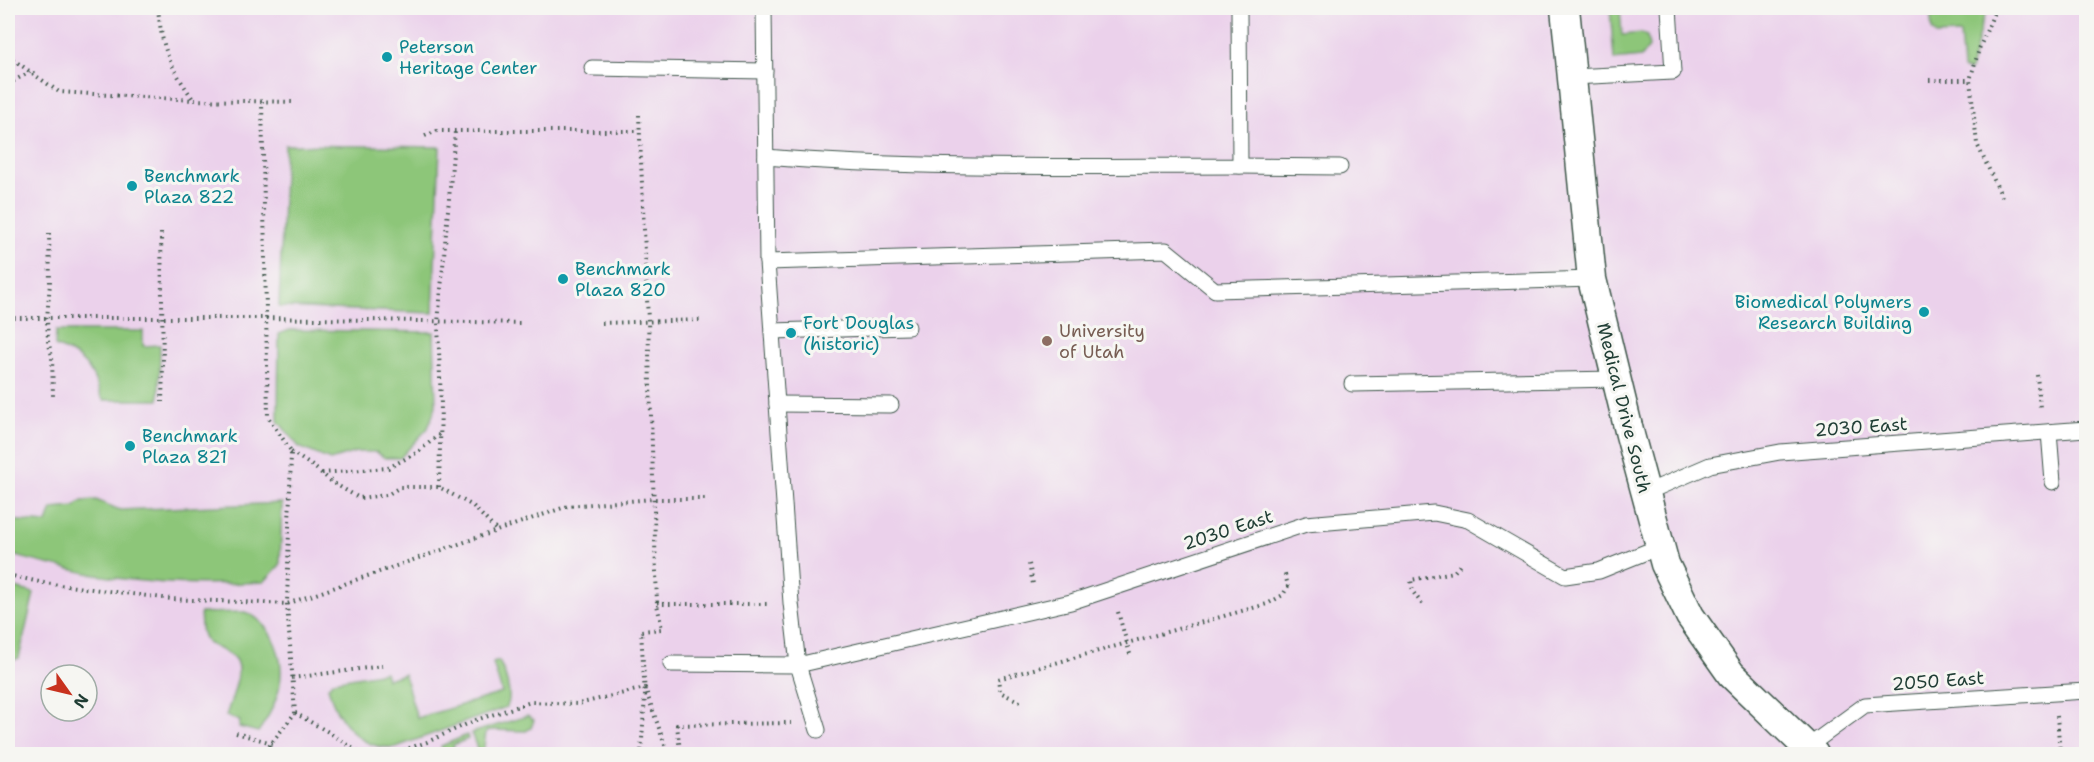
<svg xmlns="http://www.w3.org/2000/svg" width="2094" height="762" font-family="'Shantell Sans',sans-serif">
<rect width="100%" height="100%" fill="#f6f6f2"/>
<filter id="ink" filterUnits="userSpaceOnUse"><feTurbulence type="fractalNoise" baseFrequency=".0167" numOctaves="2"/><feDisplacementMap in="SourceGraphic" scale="12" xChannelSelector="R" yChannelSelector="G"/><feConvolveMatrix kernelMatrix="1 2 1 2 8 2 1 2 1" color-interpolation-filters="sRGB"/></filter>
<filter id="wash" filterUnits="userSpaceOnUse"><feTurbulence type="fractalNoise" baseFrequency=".008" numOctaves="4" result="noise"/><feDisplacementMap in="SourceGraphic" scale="24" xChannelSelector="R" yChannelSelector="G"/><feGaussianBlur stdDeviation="1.35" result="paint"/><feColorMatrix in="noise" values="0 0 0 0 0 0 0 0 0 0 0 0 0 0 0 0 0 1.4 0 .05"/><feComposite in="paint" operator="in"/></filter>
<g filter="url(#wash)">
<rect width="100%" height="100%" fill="#ece3c5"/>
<path fill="#ebd1eb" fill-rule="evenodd" d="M 8,8 L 2086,8 L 2086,754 L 8,754 ZM 51,675 L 87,675 L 87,711 L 51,711 Z"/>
<g fill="#8dc679" stroke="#568256" stroke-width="1.5">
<polygon points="1610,8 1620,8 1622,35 1642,33 1647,36 1649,47 1641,57 1614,60"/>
<polygon points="1905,8 1988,8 1981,25 1970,71 1963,69 1960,34 1936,35 1932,30 1930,8 1905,11"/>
<polygon points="285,145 440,147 433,313 279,307"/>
<polygon points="290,330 434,332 436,406 428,428 400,458 385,458 376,452 356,452 330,460 299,447 278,421 279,334"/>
<path d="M 56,331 L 143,331 L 143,346 L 160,345 L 159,400 L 104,400 C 99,395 99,389 96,383 C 88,362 76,354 55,346 Z"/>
<path d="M 96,500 L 120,510 L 282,503 L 280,565 L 264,582 C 215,585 165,585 116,578 C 79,573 43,563 8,554 L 8,520 L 47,523 L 52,509 L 74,507 L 82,501 Z"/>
<polygon points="8,586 34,593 19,658 14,660 8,660"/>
<path d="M 245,612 C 258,617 265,625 272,637 C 290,670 279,703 258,732 L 239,727 L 240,721 L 226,716 C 230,702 238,685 238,670 C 238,647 210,653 203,636 C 200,630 201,619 200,613 Z"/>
<path d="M 499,661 C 505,672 513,695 507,707 L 396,747 C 360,751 336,720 328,687 L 333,681 L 385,672 L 387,679 L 404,674 L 417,718 L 502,693 L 493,663 Z"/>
<polygon points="527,716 534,720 531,728 526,731 490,730 486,732 483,754 477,754 479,753 471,733"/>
<polygon points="467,735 468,739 453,745 456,754 431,754 442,753 441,746"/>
</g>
</g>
<g filter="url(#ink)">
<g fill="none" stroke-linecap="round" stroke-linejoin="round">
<g stroke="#3e564a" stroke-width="17">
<g id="service">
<polyline points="764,8 767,262 791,603 798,665 818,730"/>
<polyline points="592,68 765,71"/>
<polyline points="1572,77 1673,72 1669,8"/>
<path d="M 766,157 C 924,170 1082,166 1240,166 L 1239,8"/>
<polyline points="1240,166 1340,167"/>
<polyline points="767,262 1166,250 1215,290 1592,279"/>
<polyline points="772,331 908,327"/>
<polyline points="1352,384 1616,379"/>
<polyline points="777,404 891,405"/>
<polyline points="2049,432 2053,482"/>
<polyline points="1645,493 1710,465 1780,452 2086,429"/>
<polyline points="671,664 798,665 1071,602 1306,524 1434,513 1468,520 1565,576 1599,571 1661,546"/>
<polyline points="1806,748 1865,705 2086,691"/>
</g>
</g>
<g stroke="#3e564a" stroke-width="31">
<polyline id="minor" points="1565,8 1592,279 1630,435 1665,564 1690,616 1731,674 1814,754"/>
</g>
<g stroke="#3e564a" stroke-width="4" stroke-dasharray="1.5 4.5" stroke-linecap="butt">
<path d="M 158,8 C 162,50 169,64 193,99"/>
<polyline points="1996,8 1979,49 1970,80 1977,144 2002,197"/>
<polyline points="8,56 59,92 193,100 294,102"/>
<polyline points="1929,80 1970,80"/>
<polyline points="8,84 30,72"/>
<polyline points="262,101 268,417 291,451 287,604 295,713 263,754"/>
<polyline points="639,115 648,321 657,604 662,629 641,631 645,695 641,754"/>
<polyline points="425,136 437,131 639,131"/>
<polyline points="49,233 50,283 47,318 48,341 52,356 53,396"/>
<polyline points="161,233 163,364 162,402"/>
<polyline points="8,318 265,318 522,323"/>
<polyline points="602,323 702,320"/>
<polyline points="2037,375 2040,408"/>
<polyline points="291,452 314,467 332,482 359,498 387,495 400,487 439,487 473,506 496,530"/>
<polyline points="322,473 388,468 418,452 441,433"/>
<polyline points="439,487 441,405 438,323 455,131"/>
<polyline points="1029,564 1033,584"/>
<polyline points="8,575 44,583 171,599 287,604 568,506 653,499 706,499"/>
<polyline points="657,604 767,604"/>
<polyline points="1422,604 1413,592 1411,580 1454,572 1460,565"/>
<polyline points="1118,612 1130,654"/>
<polyline points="292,678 382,666"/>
<polyline points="1020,702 1000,692 998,679 1267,604 1283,595 1288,586 1285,574"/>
<polyline points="295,713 330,733 361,754"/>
<polyline points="2057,716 2060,754"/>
<polyline points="236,733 272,743"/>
<polyline points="392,754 427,742 476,720 531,702 578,704 645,688 668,754 680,751 677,725 791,723"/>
</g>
<use href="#service" stroke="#fff" stroke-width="15"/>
<use href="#minor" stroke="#fff" stroke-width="28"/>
</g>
</g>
<g fill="#0f9aa8" stroke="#f6f6f2" stroke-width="2">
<circle cx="387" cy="57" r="6"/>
<circle cx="132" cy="186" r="6"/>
<circle cx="563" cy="279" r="6"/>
<circle cx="1924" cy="312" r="6"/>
<circle cx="791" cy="333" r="6"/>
<circle cx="130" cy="446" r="6"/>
</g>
<circle fill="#8d6e63" stroke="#f6f6f2" stroke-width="2" cx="1047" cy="341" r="6"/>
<g text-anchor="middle" stroke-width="6" stroke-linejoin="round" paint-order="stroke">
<g font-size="18" fill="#0d838f" stroke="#f6f6f2" text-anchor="start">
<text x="399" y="53">Peterson<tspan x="399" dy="21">Heritage Center</tspan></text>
<text x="144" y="182">Benchmark<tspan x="144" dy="21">Plaza 822</tspan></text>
<text x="575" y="275">Benchmark<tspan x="575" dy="21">Plaza 820</tspan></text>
<text x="1912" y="308" text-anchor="end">Biomedical Polymers<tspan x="1912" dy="21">Research Building</tspan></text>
<text x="803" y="329">Fort Douglas<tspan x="803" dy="21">(historic)</tspan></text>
<text x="142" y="442">Benchmark<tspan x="142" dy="21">Plaza 821</tspan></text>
</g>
<g font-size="18" fill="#785e54" stroke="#f6f6f2" text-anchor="start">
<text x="1059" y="337">University<tspan x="1059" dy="21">of Utah</tspan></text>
</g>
<g font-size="18" fill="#1f3d34" stroke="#f6f6f2">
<text transform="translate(1624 408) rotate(76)" y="6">Medical Drive South</text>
<text transform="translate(1861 427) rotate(-4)" y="6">2030 East</text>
<text transform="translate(1228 530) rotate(-18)" y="6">2030 East</text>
<text transform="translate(1938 681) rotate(-4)" y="6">2050 East</text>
</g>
</g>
<rect width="2094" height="762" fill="none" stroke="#f6f6f2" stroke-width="30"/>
<g transform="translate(69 693) rotate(124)"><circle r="28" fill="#f6f6f2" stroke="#a0aca6" stroke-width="1.5"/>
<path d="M0-4.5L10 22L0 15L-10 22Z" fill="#c8321e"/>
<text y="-9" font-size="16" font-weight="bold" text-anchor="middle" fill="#1f3d34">N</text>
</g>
</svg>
